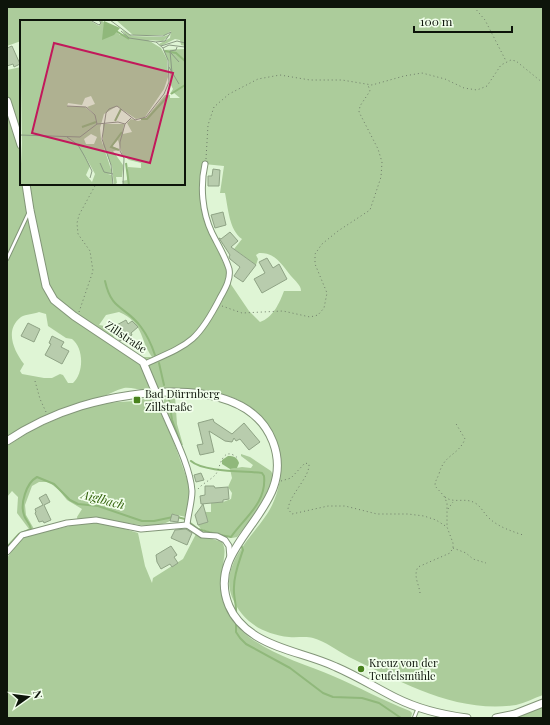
<svg xmlns="http://www.w3.org/2000/svg" width="550" height="725" font-family="'Playfair Display',serif">
<rect width="100%" height="100%" fill="#dff5d5"/>
<g fill="#accc9b" fill-rule="evenodd">
<path d="M 7,7 L 543,7 L 543,695 C 534,698 525,703 516,705 C 457,714 401,682 349,657 C 338,651 325,641 313,638 C 306,636 296,638 289,637 C 263,634 242,622 232,597 C 220,566 249,540 265,517 C 279,498 286,466 277,443 C 254,384 196,389 144,390 C 137,390 131,387 124,388 C 115,390 109,395 101,397 C 68,407 36,418 7,437 L 7,70 L 21,67 L 21,184 L 184,184 L 184,21 L 21,21 L 21,41 L 7,46 ZM 204,164 L 224,166 L 220,193 L 225,193 C 228,207 229,230 242,239 L 234,249 L 256,265 L 258,259 L 256,255 L 259,253 C 275,252 282,265 291,276 C 295,281 301,285 301,291 L 284,291 C 280,302 273,318 260,322 L 249,311 L 230,283 C 209,326 203,341 157,361 L 154,357 C 165,352 178,349 187,341 C 203,330 229,288 226,269 L 207,225 L 202,170 ZM 39,312 L 46,314 L 48,326 L 66,338 L 72,339 C 84,348 84,373 73,383 L 68,383 L 63,375 L 60,374 L 52,378 L 44,378 L 22,374 L 20,371 L 24,364 C 14,351 4,330 21,317 C 26,314 34,314 39,312 ZM 119,312 C 144,323 139,338 152,357 L 140,357 L 115,340 L 110,327 L 99,325 L 106,315 Z"/>
<polygon points="175,396 177,424 183,445 180,445 164,407 164,399 166,397"/>
<path d="M 153,397 L 172,437 L 188,482 L 190,494 L 186,517 L 172,514 L 170,521 C 160,527 140,526 129,523 L 125,529 L 138,533 L 145,566 L 152,583 L 153,578 L 183,559 L 196,534 L 222,542 C 227,551 223,558 223,568 C 221,581 221,595 226,607 C 240,647 298,661 333,676 C 359,687 384,701 410,711 L 412,713 L 411,718 L 7,718 L 7,558 L 19,541 L 23,537 L 78,524 L 77,517 L 82,509 L 67,500 L 59,490 L 49,482 L 39,482 L 32,486 L 25,505 L 26,515 L 34,529 L 29,529 L 17,513 L 18,497 L 12,491 L 7,497 L 7,446 L 34,429 L 73,412 L 104,403 L 135,401 Z"/>
<polygon points="241,454 250,457 271,471 273,475 267,495 262,505 237,537 232,538 201,529 198,525 208,522 205,512 211,512 211,503 223,502 231,499 232,493 228,487 232,478 230,469 242,467 251,468 253,465 241,456"/>
<polygon points="543,707 543,718 516,718 540,708"/>
</g>
<path fill="#90b87b" d="M 228,456 C 234,456 237,457 239,463 L 237,468 L 230,469 L 222,464 L 222,460 Z"/>
<g fill="none" stroke-linecap="round" stroke-linejoin="round">
<g stroke="#90b87b" stroke-width="2">
<path d="M 105,281 C 112,312 125,305 141,327 C 147,335 152,346 155,355"/>
<polyline points="159,363 164,385"/>
<polyline points="169,400 172,420 180,442"/>
<path d="M 191,461 C 203,472 245,471 262,473 L 264,476 C 267,503 244,518 231,537 L 220,535"/>
<polyline points="177,517 185,519 198,529 216,534"/>
<path d="M 7,547 L 19,534 L 31,529 C 30,523 25,520 24,515 C 20,504 26,483 37,477 L 54,484 L 70,500 L 78,504 L 98,506 L 142,521 L 154,521 L 173,517"/>
<path d="M 236,615 C 237,605 233,596 234,587 C 234,574 239,562 243,550 L 242,547"/>
<polyline points="236,621 236,632 240,638 246,644 290,668 323,693 333,697 362,698 379,703 401,718"/>
</g>
</g>
<g fill="#b8ccad" stroke="#8fa385">
<polygon points="12,46 20,64 14,67 13,64 7,66 7,48"/>
<polygon points="213,169 220,170 219,186 208,186 208,176 212,176"/>
<polygon points="223,212 226,225 215,228 211,215"/>
<polygon points="230,232 238,241 231,247 256,265 243,282 234,276 240,267 230,259 229,257 230,255 219,238 221,239"/>
<polygon points="267,258 273,268 279,264 287,279 262,293 254,279 265,273 259,262"/>
<polygon points="126,320 128,324 132,321 138,327 131,333 132,335 120,341 113,327"/>
<polygon points="28,323 40,329 34,342 21,336"/>
<polygon points="52,336 64,342 61,347 69,351 62,364 45,355 51,344 49,343"/>
<polygon points="213,419 214,422 232,434 244,423 260,442 249,450 240,439 236,441 234,438 232,442 225,441 209,431 214,452 200,455 197,445 203,444 198,423"/>
<polygon points="201,473 204,480 196,482 194,475"/>
<polygon points="205,486 214,486 215,488 228,487 229,499 223,500 223,502 201,504 200,496 205,495"/>
<polygon points="46,494 50,502 44,505 51,520 44,523 43,521 39,522 35,513 36,512 35,509 43,505 39,498"/>
<polygon points="203,504 208,522 198,525 195,515"/>
<polygon points="172,514 179,516 178,522 170,521"/>
<polygon points="186,529 192,533 187,545 171,538 175,530"/>
<polygon points="171,546 177,555 174,557 178,563 172,567 170,564 161,569 157,562 156,555"/>
</g>
<g fill="none" stroke-linecap="round" stroke-linejoin="round">
<g stroke="#829578" stroke-width="4.5">
<g id="lane">
<polyline points="7,259 29,212"/>
<polyline points="414,718 418,708"/>
</g>
</g>
<g stroke="#829578" stroke-width="7">
<g id="street">
<path d="M 145,364 C 189,344 197,343 220,298 C 225,289 231,279 229,269 C 225,256 218,245 212,233 C 202,212 200,186 205,164"/>
<path d="M 156,393 C 166,421 190,462 192,491 C 192,502 188,514 187,525"/>
<polyline points="7,552 22,535 67,523 96,520 141,529 187,525 202,535 217,536 225,540 229,546 230,558"/>
</g>
</g>
<g stroke="#829578" stroke-width="9">
<g id="secondary">
<polyline points="7,101 21,145"/>
<polyline points="26,184 30,210 46,286 54,300 74,316 143,362 156,393"/>
<path d="M 7,441 C 29,426 55,414 81,406 C 135,390 247,374 273,442 C 299,511 202,542 229,606 C 234,618 245,629 256,636 C 280,651 311,655 336,667 C 357,676 376,688 396,698 C 418,709 443,715 467,718"/>
<polyline points="496,718 515,714 543,703"/>
</g>
</g>
<g stroke="#707e6a" stroke-width="1" stroke-dasharray="1 3" stroke-linecap="butt">
<polyline points="474,7 485,20 506,61"/>
<polyline points="206,159 208,125 214,107 229,94 258,79 280,75 310,80 342,80 372,85 404,76 422,73 445,79 464,88 477,90 487,86 501,65 511,60 516,61 543,83"/>
<polyline points="222,306 242,313 283,311 310,317 318,315 324,308 327,293 315,264 315,254 322,244 338,231 370,210 381,177 382,162 378,149 359,112 360,106 370,91 368,85"/>
<polyline points="79,312 93,271 90,251 78,234 77,223 79,215 96,184"/>
<polyline points="35,381 40,399 46,412"/>
<path d="M 281,481 L 291,478 L 305,463 L 309,464 C 310,477 290,494 288,509 L 292,514 L 328,506 L 345,506 L 377,514 L 408,514 L 424,516 L 436,520 L 447,527"/>
<path d="M 198,489 C 203,483 211,480 216,474 C 221,466 222,444 239,459"/>
<path d="M 445,497 C 454,504 465,497 475,503 C 481,506 484,514 490,519 C 499,527 511,531 523,535"/>
<polyline points="448,509 453,502"/>
<polyline points="453,548 466,553 473,559 486,563"/>
<path d="M 420,593 C 419,584 413,576 418,567 L 450,553 L 453,548 L 453,543 L 447,527 L 447,503 L 444,496 L 435,486 C 435,481 437,479 439,474 C 444,454 458,456 465,439 L 455,422"/>
</g>
<use href="#lane" stroke="#fff" stroke-width="2.5"/>
<use href="#street" stroke="#fff" stroke-width="5"/>
<use href="#secondary" stroke="#fff" stroke-width="7"/>
</g>
<g fill="#48821d" stroke="#f2ffec" stroke-width="1.5">
<rect x="133" y="396" width="8" height="8" rx="2"/>
<circle cx="361" cy="669" r="4"/>
</g>
<g text-anchor="middle" stroke-width="3.5" stroke-linejoin="round" paint-order="stroke">
<g font-size="11" fill="#0d140a" stroke="#f2ffec">
<text transform="translate(126 337) rotate(34)" y="4">Zillstraße</text>
</g>
<g font-size="11" fill="#0d140a" stroke="#f2ffec" text-anchor="start">
<text x="145" y="398">Bad Dürrnberg<tspan x="145" dy="13">Zillstraße</tspan></text>
<text x="369" y="667">Kreuz von der<tspan x="369" dy="13">Teufelsmühle</tspan></text>
</g>
<g font-size="12" font-style="italic" fill="#34640d" stroke="#f2ffec">
<text transform="translate(103 500) rotate(15)" y="4">Aiglbach</text>
</g>
</g>
<g transform="translate(20 20)">
<rect width="165" height="165" fill="#dff5d5"/>
<path d="M 0,0 L 69,0 L 79,6 L 81,0 L 100,15 L 105,14 L 102,10 L 112,16 L 142,17 L 151,14 L 143,21 L 128,20 L 141,28 L 147,39 L 148,57 L 144,69 L 125,97 L 116,99 L 97,86 L 84,94 L 80,108 L 81,119 L 89,143 L 92,153 L 88,154 L 92,155 L 93,165 L 0,165 L 2,123 ZM 71,76 L 75,84 L 67,87 L 76,96 L 65,87 L 47,86 L 48,83 L 62,85 L 65,78 ZM 71,114 L 77,117 L 74,124 L 66,124 L 64,119 ZM 64,134 L 75,154 L 72,162 L 66,155 L 70,146 ZM 96,0 L 165,0 L 165,26 L 161,25 L 160,20 L 155,19 L 141,26 L 139,24 L 150,18 L 151,11 L 145,15 L 113,15 ZM 165,29 L 165,165 L 104,165 L 102,161 L 107,160 L 108,147 L 121,148 L 121,143 L 109,140 L 102,134 L 98,120 L 92,126 L 100,130 L 93,131 L 103,145 L 103,149 L 102,157 L 96,157 L 97,163 L 94,165 L 92,147 L 83,125 L 83,104 L 104,104 L 103,114 L 112,112 L 107,103 L 111,99 L 118,101 L 125,99 L 145,75 L 150,75 L 150,78 L 160,78 L 154,73 L 150,74 L 153,69 L 150,63 L 149,42 L 143,30 Z" fill="#accc9b" fill-rule="evenodd"/>
<path d="M 84,1 L 100,8 L 94,15 L 82,20 Z" fill="#90b87b"/>
<path fill="none" stroke="#90b87b" stroke-width="2" d="M 96,11 L 109,19M 145,31 L 156,33 L 165,41M 151,74 L 165,65M 121,99 L 127,99 L 148,76M 95,101 L 101,89M 62,107 L 76,102M 99,130 L 91,127 L 102,112M 106,143 L 109,165"/>
<path fill="none" stroke="#8b9b84" stroke-width="1" d="M 70,0 L 79,5 L 81,3 L 79,0M 90,0 L 110,15 L 143,16 L 151,12 L 145,21 L 136,22 L 143,28M 101,11 L 109,18 L 136,22M 141,26 L 157,21 L 165,23M 151,33 L 159,42M 149,47 L 159,64M 152,53 L 150,31 L 156,30 L 157,27M 47,86 L 66,87 L 75,95 L 77,104M 0,115 L 60,117 L 77,104 L 98,102 L 105,104M 47,117 L 58,125 L 65,137 L 72,151 L 70,158M 80,143 L 84,152 L 93,154M 93,165 L 91,145 L 82,119 L 86,93 L 89,89 L 97,86 L 115,100 L 126,97 L 144,74 L 149,62 L 148,40 L 143,28 L 149,25 L 165,27M 103,165 L 104,138 L 100,131 L 100,122 L 105,104 L 111,98"/>
<path fill="#c2185b" fill-opacity="0.15" stroke="#c2185b" stroke-width="2" d="M 34,23 L 153,53 L 130,143 L 12,113 Z"/>
<rect width="165" height="165" fill="none" stroke="#0d140a" stroke-width="2"/>
</g>
<rect width="550" height="725" fill="none" stroke="#0d140a" stroke-width="16"/>
<g transform="translate(28 697) rotate(76)" stroke="#f2ffec" stroke-width="3" paint-order="stroke">
<path d="M0-3L7 15L0 10L-7 15Z" fill="#0d140a"/>
<text y="-6" font-size="11" font-weight="bold" text-anchor="middle" fill="#0d140a">N</text>
</g>
<path d="M414 26v6h98v-6" fill="none" stroke="#0d140a" stroke-width="2"/>
<text x="420" y="26" font-size="12" fill="#0d140a" stroke="#f2ffec" stroke-width="3" paint-order="stroke">100 m</text>
</svg>
